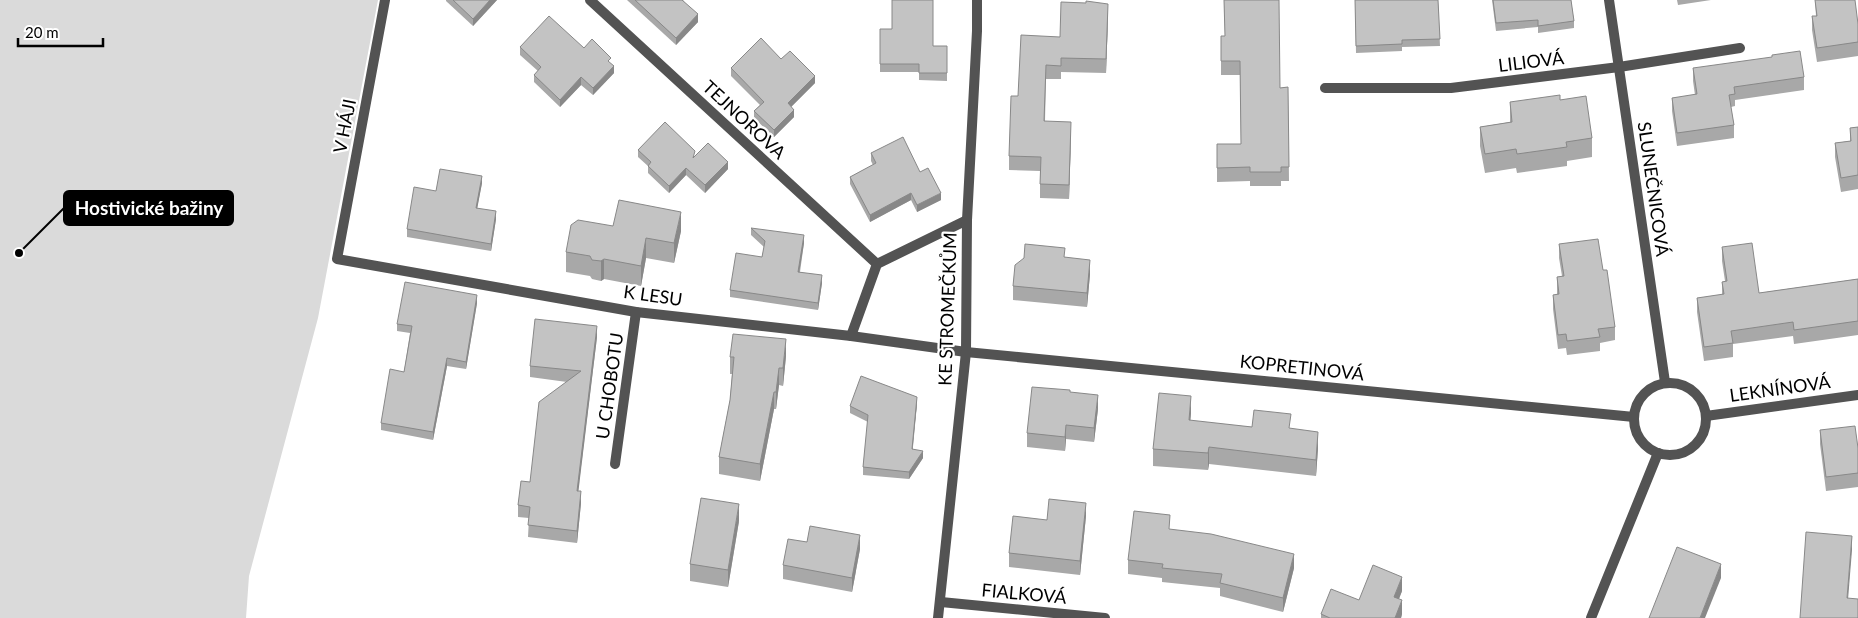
<svg xmlns="http://www.w3.org/2000/svg" width="1858" height="618" font-family="Lato,sans-serif">
<rect width="100%" height="100%" fill="#fff"/>
<polygon fill="#dadada" points="0,0 378,0 318,318 249,576 246,618 0,618"/>
<g fill="none" stroke-linecap="round" stroke-linejoin="round">
<g stroke="#535353" stroke-width="10">
<polyline points="385,0 337,259 636,312 851,336 966,352 1634,417"/>
<polyline points="590,0 877,264"/>
<polyline points="1609,0 1665,382"/>
<polyline points="1325,88 1451,88 1619,67 1740,48"/>
<polyline points="851,336 877,264 967,220"/>
<circle cx="1670" cy="419" r="36"/>
<polyline points="1706,416 1858,395"/>
<polyline points="615,464 636,312"/>
<polyline points="941,602 1105,618"/>
<polyline points="938,618 966,352 967,220 977,31 977,0"/>
<polyline points="1591,618 1658,453"/>
</g>
</g>
<g fill="#a8a8a8">
<polygon points="446,0 497,0 473,26 446,1"/>
<polygon points="627,0 683,0 698,22 676,45"/>
<polygon points="1224,0 1280,88 1288,87 1289,181 1281,181 1281,186 1250,186 1250,181 1217,182 1217,144 1241,144 1240,75 1221,75 1221,36 1225,36"/>
<polygon points="1355,0 1438,0 1440,46 1402,47 1402,51 1356,53"/>
<polygon points="1492,0 1571,0 1574,21 1574,28 1538,33 1538,27 1496,31"/>
<polygon points="1677,0 1711,0 1678,5"/>
<polygon points="1815,0 1858,24 1858,56 1817,62 1812,30 1812,16 1816,16"/>
<polygon points="1108,18 1106,73 1061,72 1061,79 1046,79 1045,121 1071,136 1069,199 1040,198 1040,171 1009,170 1009,156 1018,96 1060,37"/>
<polygon points="880,29 933,46 947,46 947,81 919,80 919,72 880,72"/>
<polygon points="520,47 584,48 611,64 614,73 593,95 581,85 560,107 534,82 534,75 538,71 520,55"/>
<polygon points="781,59 815,83 791,107 794,117 774,137 754,118 754,111 760,105 731,76 731,68"/>
<polygon points="1693,68 1804,77 1804,90 1735,100 1735,106 1731,107 1734,125 1734,138 1677,146 1672,111 1672,98 1695,95 1693,81"/>
<polygon points="1510,102 1592,138 1592,157 1567,161 1567,166 1517,173 1516,168 1485,173 1480,146 1480,127 1510,122"/>
<polygon points="1858,127 1858,189 1841,192 1835,157 1835,143 1850,141 1850,128"/>
<polygon points="638,150 695,157 728,169 705,193 686,175 669,193 648,173 648,166 638,157"/>
<polygon points="871,153 920,172 941,200 917,212 911,200 870,222 850,184 850,177 873,165 871,161"/>
<polygon points="482,183 477,208 496,219 491,251 407,237 407,229 436,191"/>
<polygon points="613,226 681,231 674,263 646,258 641,286 604,279 601,281 592,279 590,276 566,272 566,252"/>
<polygon points="751,228 804,243 800,272 822,283 818,310 730,297 730,290 762,257 764,247 751,235"/>
<polygon points="1559,244 1603,270 1615,327 1615,340 1600,343 1600,351 1567,355 1566,348 1558,349 1553,309 1553,295 1557,294 1557,277 1562,276 1559,258"/>
<polygon points="1722,247 1759,293 1858,279 1858,335 1794,344 1793,336 1733,344 1733,357 1704,361 1697,312 1697,298 1722,295 1722,282 1725,281 1722,261"/>
<polygon points="1065,257 1090,274 1087,307 1013,300 1013,286"/>
<polygon points="477,303 466,369 447,366 433,440 381,430 381,423 404,372 410,333 397,331 397,324"/>
<polygon points="597,337 578,491 581,503 577,543 528,537 529,518 518,517 518,505 530,482 567,382 530,377 530,366"/>
<polygon points="786,356 783,386 779,385 776,409 774,409 760,481 719,474 719,457 730,400 732,374 730,374 730,357"/>
<polygon points="917,404 912,449 923,458 909,479 863,475 863,467 868,422 850,413 850,406"/>
<polygon points="1098,409 1094,442 1066,439 1065,451 1027,447 1027,433"/>
<polygon points="1191,413 1190,421 1252,427 1291,429 1318,448 1316,476 1209,464 1208,470 1153,466 1153,449"/>
<polygon points="1820,430 1858,448 1858,487 1826,491 1820,444"/>
<polygon points="1086,516 1080,575 1009,567 1009,553 1047,520"/>
<polygon points="739,521 728,587 690,581 690,564"/>
<polygon points="1170,530 1294,568 1283,612 1220,596 1220,588 1162,582 1162,578 1128,574 1128,560"/>
<polygon points="807,542 860,549 852,592 783,579 783,565"/>
<polygon points="1402,591 1399,599 1402,614 1401,618 1321,618 1321,614 1359,600"/>
</g>
<g fill="#888">
<polygon points="490,0 497,0 473,26 473,19"/>
<polygon points="1108,4 1108,18 1106,73 1106,59"/>
<polygon points="698,14 698,22 676,45 676,38"/>
<polygon points="614,66 614,73 593,95 593,88"/>
<polygon points="815,76 815,83 788,110 788,103"/>
<polygon points="581,77 581,85 560,107 560,100"/>
<polygon points="794,110 794,117 774,137 774,130"/>
<polygon points="1071,122 1071,136 1069,199 1069,185"/>
<polygon points="728,162 728,169 705,193 705,185"/>
<polygon points="686,168 686,175 669,193 669,186"/>
<polygon points="482,176 482,183 476,215 476,208"/>
<polygon points="911,193 911,200 870,222 870,215"/>
<polygon points="941,193 941,200 917,212 917,205"/>
<polygon points="496,211 496,219 491,251 491,244"/>
<polygon points="681,212 681,231 674,263 674,243"/>
<polygon points="804,235 804,243 798,279 798,272"/>
<polygon points="646,238 646,258 641,286 641,266"/>
<polygon points="604,259 604,279 601,281 601,261"/>
<polygon points="1090,260 1090,274 1087,307 1087,293"/>
<polygon points="822,275 822,283 818,310 818,303"/>
<polygon points="477,295 477,303 466,369 466,362"/>
<polygon points="597,326 597,337 577,503 577,491"/>
<polygon points="786,339 786,356 783,386 783,368"/>
<polygon points="447,358 447,366 433,440 433,432"/>
<polygon points="779,368 779,385 776,409 776,392"/>
<polygon points="774,392 774,409 760,481 760,464"/>
<polygon points="1098,395 1098,409 1094,442 1094,428"/>
<polygon points="1191,396 1191,413 1189,437 1189,420"/>
<polygon points="917,397 917,404 912,457 912,449"/>
<polygon points="1066,425 1066,439 1065,451 1065,437"/>
<polygon points="1318,432 1318,448 1316,476 1316,460"/>
<polygon points="1209,447 1209,464 1208,470 1208,453"/>
<polygon points="923,451 923,458 909,479 909,472"/>
<polygon points="581,491 581,503 577,543 577,531"/>
<polygon points="1086,503 1086,516 1080,575 1080,561"/>
<polygon points="739,504 739,521 728,587 728,570"/>
<polygon points="860,535 860,549 852,592 852,578"/>
<polygon points="1852,536 1852,550 1847,612 1847,598"/>
<polygon points="1294,554 1294,568 1283,612 1283,598"/>
<polygon points="1721,564 1721,578 1705,618 1700,618"/>
<polygon points="1402,577 1402,591 1394,611 1394,597"/>
<polygon points="1402,600 1402,614 1401,618 1395,618"/>
</g>
<g fill="#c3c3c3" stroke="#888">
<polygon points="453,0 490,0 473,19"/>
<polygon points="635,0 682,0 698,14 676,38"/>
<polygon points="892,0 933,0 933,46 947,46 947,73 919,73 919,64 880,64 880,29 892,29"/>
<polygon points="1224,0 1279,0 1280,88 1288,87 1289,167 1281,167 1281,172 1250,172 1250,167 1217,168 1217,144 1241,144 1240,61 1221,61 1221,36 1225,36"/>
<polygon points="1355,0 1438,0 1440,39 1402,40 1402,44 1356,46"/>
<polygon points="1493,0 1571,0 1574,21 1538,26 1538,20 1496,23"/>
<polygon points="1815,0 1855,0 1858,24 1858,42 1817,48 1812,16 1817,16"/>
<polygon points="1086,1 1108,4 1106,59 1061,58 1061,66 1046,65 1044,121 1071,122 1069,185 1040,184 1041,157 1009,156 1011,96 1018,96 1021,35 1060,37 1061,2 1086,3"/>
<polygon points="549,16 584,48 592,39 611,58 608,61 614,66 593,88 581,77 560,100 534,75 541,67 520,47"/>
<polygon points="761,38 781,59 790,51 815,76 788,103 794,110 774,130 754,111 764,102 731,68"/>
<polygon points="1800,51 1804,77 1734,87 1735,94 1729,95 1734,125 1677,133 1672,98 1697,94 1693,68 1772,57 1772,55"/>
<polygon points="1560,95 1560,100 1586,96 1592,138 1566,142 1567,147 1517,154 1516,149 1485,154 1480,127 1512,122 1510,102"/>
<polygon points="665,122 695,151 693,158 708,143 728,162 705,185 686,168 669,186 648,166 651,162 638,150"/>
<polygon points="1858,127 1858,175 1841,178 1835,143 1851,141 1850,128"/>
<polygon points="903,137 920,172 928,168 941,193 917,205 911,193 870,215 850,177 876,163 871,153"/>
<polygon points="440,169 482,176 476,208 496,211 491,244 407,229 414,187 436,191"/>
<polygon points="619,200 681,212 674,243 646,238 641,266 604,259 601,261 592,260 590,256 566,252 571,225 578,220 613,226"/>
<polygon points="751,228 804,235 798,272 822,275 818,303 730,290 736,253 762,257 765,241"/>
<polygon points="1598,239 1603,270 1607,270 1615,327 1598,329 1600,337 1567,341 1566,334 1558,335 1553,295 1559,294 1557,277 1564,276 1559,244"/>
<polygon points="1752,243 1759,293 1858,279 1858,321 1794,330 1793,322 1731,331 1733,343 1704,347 1697,298 1724,294 1722,282 1727,281 1722,247"/>
<polygon points="1025,244 1065,248 1064,257 1090,260 1087,293 1013,286 1015,265 1024,258"/>
<polygon points="405,282 477,295 466,362 447,358 433,432 381,423 390,369 404,372 412,326 397,324"/>
<polygon points="535,319 597,326 577,491 581,491 577,531 528,525 530,507 518,505 521,481 530,482 539,402 581,371 530,366"/>
<polygon points="733,334 786,339 783,368 779,368 776,392 774,392 760,464 719,457 730,400 734,357 730,357"/>
<polygon points="861,376 917,397 912,449 923,451 909,472 863,467 868,415 850,406"/>
<polygon points="1032,387 1070,390 1070,392 1098,395 1094,428 1066,425 1065,437 1027,433"/>
<polygon points="1159,393 1191,396 1189,420 1252,427 1254,410 1291,414 1289,428 1318,432 1316,460 1209,447 1208,453 1153,449"/>
<polygon points="1855,426 1858,448 1858,473 1826,477 1820,430"/>
<polygon points="701,498 739,504 728,570 690,564"/>
<polygon points="1049,499 1086,503 1080,561 1009,553 1013,516 1047,520"/>
<polygon points="1134,511 1170,515 1169,529 1211,534 1294,554 1283,598 1220,583 1222,574 1162,568 1163,564 1128,560"/>
<polygon points="810,526 860,535 852,578 783,565 788,539 807,542"/>
<polygon points="1806,532 1852,536 1847,598 1858,599 1858,618 1800,618"/>
<polygon points="1677,547 1721,564 1700,618 1649,618"/>
<polygon points="1373,565 1402,577 1394,597 1402,600 1395,618 1330,618 1321,614 1331,589 1359,600"/>
</g>
<g text-anchor="middle" stroke-width="4.5" stroke-linejoin="round" paint-order="stroke">
<g font-size="18" fill="#000" stroke="#fff">
<text transform="translate(1531 62) rotate(-7)" y="6">LILIOVÁ</text>
<text transform="translate(744 120) rotate(43)" y="6">TEJNOROVA</text>
<text transform="translate(345 126) rotate(-79)" y="6">V HÁJI</text>
<text transform="translate(1653 189) rotate(82)" y="6">SLUNEČNICOVÁ</text>
<text transform="translate(653 296) rotate(8)" y="6">K LESU</text>
<text transform="translate(948 309) rotate(-88)" y="6">KE STROMEČKŮM</text>
<text transform="translate(1302 368) rotate(6)" y="6">KOPRETINOVÁ</text>
<text transform="translate(610 386) rotate(-82)" y="6">U CHOBOTU</text>
<text transform="translate(1780 389) rotate(-8)" y="6">LEKNÍNOVÁ</text>
<text transform="translate(1024 594) rotate(5)" y="6">FIALKOVÁ</text>
</g>
</g>
<path fill="none" stroke="#000" stroke-width="2" d="M19 253L64 208"/>
<circle fill="#000" stroke="#fff" stroke-width="2" cx="19" cy="253" r="5"/>
<rect fill="#000" stroke="#000" stroke-width="2" x="64" y="191" width="169" height="34" rx="5"/>
<g font-size="19" text-anchor="middle" font-weight="bold" fill="#fff">
<text x="149" y="215">Hostivické bažiny</text>
</g>
<path d="M18 38v8h85v-8" fill="none" stroke="#000000" stroke-width="2.5"/>
<text x="25" y="38" font-size="15" fill="#000000" stroke="#ffffff" stroke-width="4" paint-order="stroke">20 m</text>
</svg>
